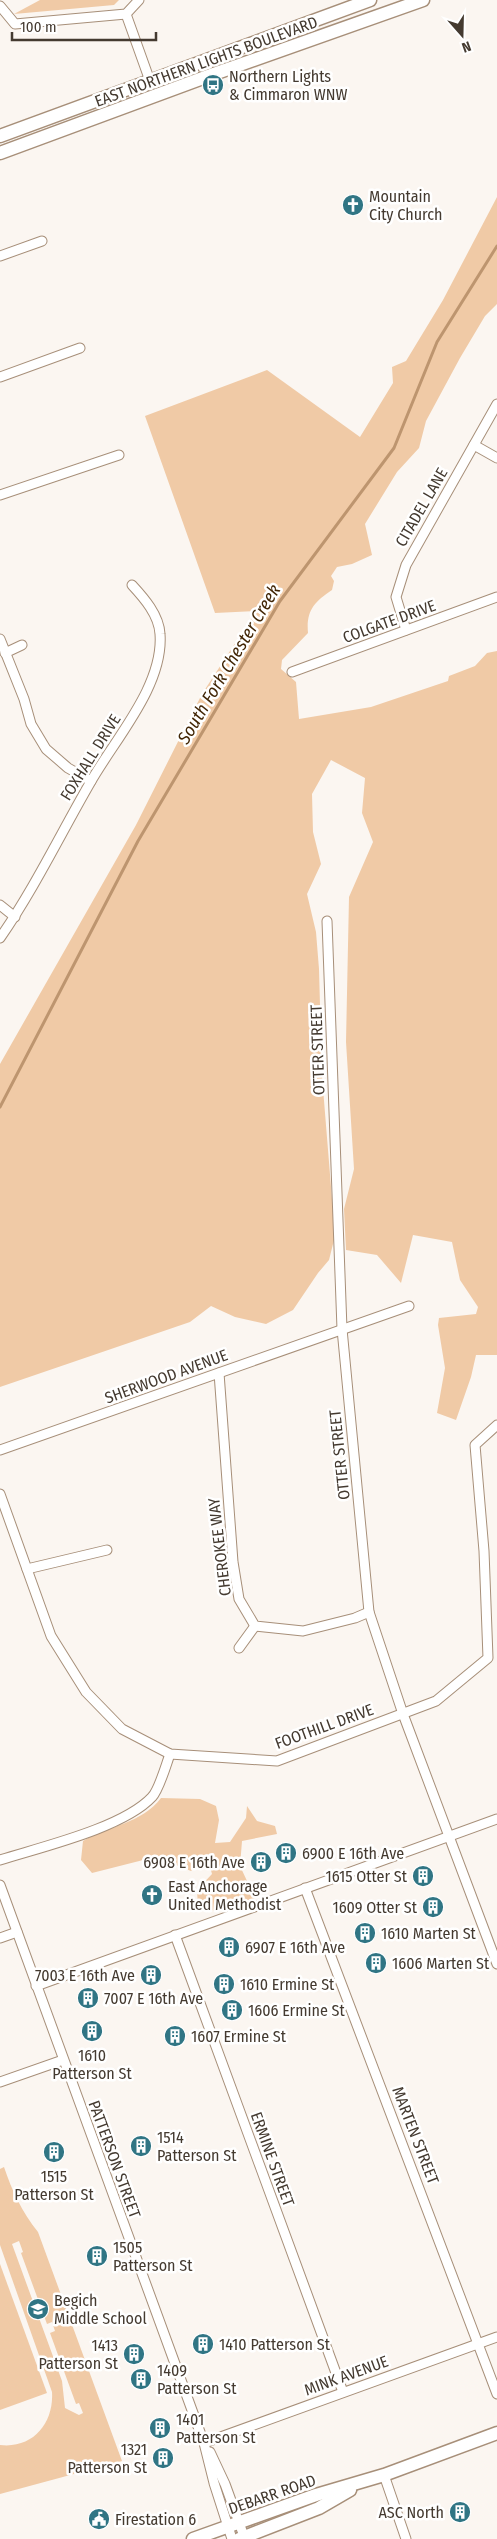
<svg xmlns="http://www.w3.org/2000/svg" width="497" height="2539" font-family="'Fira Sans Condensed',sans-serif">
<rect width="100%" height="100%" fill="#fbf6f1"/>
<g fill="#f0caa6" fill-rule="evenodd">
<polygon points="40,0 119,0 114,5 14,14"/>
<path d="M 497,197 L 497,304 L 485,316 L 460,358 L 426,421 L 419,448 L 397,472 L 365,524 L 372,555 L 352,564 L 337,567 L 331,576 L 334,581 L 332,590 C 314,602 306,611 308,633 L 282,660 L 281,669 L 296,682 L 299,719 L 371,707 L 448,681 L 449,676 L 475,666 L 487,653 L 497,651 L 497,1355 L 476,1355 L 471,1377 L 456,1420 L 437,1413 L 445,1368 L 438,1325 L 439,1318 L 476,1314 L 478,1307 L 460,1280 L 452,1242 L 413,1235 L 401,1283 L 377,1255 L 346,1250 L 344,1209 L 354,1169 L 346,1042 L 349,897 L 373,842 L 362,813 L 365,778 L 331,760 L 312,794 L 313,832 L 321,864 L 307,894 L 316,932 L 319,969 L 322,1076 L 335,1236 L 329,1260 L 318,1273 L 293,1310 L 266,1324 L 235,1317 L 211,1306 L 190,1322 L 0,1387 L 0,1064 L 136,825 L 202,694 L 256,611 L 215,613 L 145,416 L 267,370 L 360,437 L 393,383 L 392,367 L 406,361 L 443,300 Z"/>
<path d="M 161,1798 L 200,1799 L 216,1806 L 219,1820 L 215,1843 L 230,1842 L 246,1818 L 247,1806 L 257,1821 L 275,1826 L 277,1834 L 242,1841 L 240,1866 L 255,1898 L 216,1911 L 198,1907 L 197,1890 L 212,1874 L 209,1863 L 200,1863 L 191,1871 L 171,1863 L 169,1857 L 155,1857 L 92,1873 L 81,1860 L 83,1841 C 109,1826 142,1823 161,1798 Z"/>
<path d="M 4,2167 C 12,2191 22,2212 38,2232 L 122,2461 L 0,2494 L 0,2445 C 33,2449 54,2423 52,2392 L 0,2245 L 0,2169 ZM 19,2241 L 23,2252 L 21,2253 L 47,2324 L 52,2322 L 55,2331 L 50,2333 L 76,2404 L 79,2403 L 83,2413 L 79,2415 L 65,2408 L 62,2381 L 12,2244 Z"/>
<polygon points="0,2264 47,2393 0,2410"/>
</g>
<g fill="none" stroke-linecap="round" stroke-linejoin="round">
<polyline stroke="#bd956f" stroke-width="3" points="0,1107 138,841 280,601 394,448 437,342 497,246"/>
<g stroke="#a78f79" stroke-width="11">
<g id="minor">
<polyline points="0,6 15,24 126,14 139,0"/>
<polyline points="126,14 150,81"/>
<polyline points="0,256 42,241"/>
<polyline points="0,377 80,348"/>
<polyline points="474,445 497,458"/>
<polyline points="0,495 119,455"/>
<polyline points="406,630 396,597 406,565 497,404"/>
<polyline points="0,639 24,699 31,724 46,749 68,768 91,781"/>
<polyline points="5,653 22,645"/>
<polyline points="292,672 497,597"/>
<polyline points="0,905 15,917"/>
<polyline points="327,921 342,1329 369,1612 403,1714 497,1964"/>
<path d="M 0,938 C 34,889 60,835 90,783 C 114,740 164,686 160,634 C 159,615 144,598 132,585"/>
<polyline points="219,1373 233,1562 239,1599 255,1626 303,1631 355,1618 369,1612"/>
<polyline points="0,1450 409,1306"/>
<polyline points="0,1494 51,1636 86,1692 122,1729 170,1754 277,1761 436,1701 488,1658 484,1551 475,1445 497,1425"/>
<polyline points="27,1569 107,1550"/>
<polyline points="239,1648 255,1626"/>
<path d="M 0,1860 C 41,1847 123,1828 152,1797 C 159,1790 166,1765 170,1754"/>
<polyline points="0,1885 204,2443 214,2483 232,2539"/>
<polyline points="305,1888 497,2394"/>
<polyline points="175,1935 343,2392"/>
<polyline points="0,1938 17,1932"/>
<polyline points="36,1986 497,1819"/>
<polyline points="0,2082 63,2060"/>
<polyline points="204,2443 497,2337"/>
<polyline points="210,2452 225,2484 245,2539"/>
<polyline points="384,2475 406,2539"/>
</g>
</g>
<g stroke="#a78f79" stroke-width="15">
<g id="secondary">
<polyline points="0,136 370,0"/>
<polyline points="0,153 211,75 423,0"/>
<polyline points="193,2539 316,2495 384,2475 497,2433"/>
<polyline points="239,2539 319,2508 350,2490"/>
</g>
</g>
<use href="#minor" stroke="#fff" stroke-width="9"/>
<use href="#secondary" stroke="#fff" stroke-width="12"/>
</g>
<defs>
<g id="bus-disc" transform="scale(1.125)"><circle r="9.5" fill="#307584" stroke="#fff"/><path d="M-5-6H5V4H4V6H2V4H-2V6H-4V4H-5ZM-3.5-4V0h7V-4ZM-3.5 1.2v1.5H-2V1.2ZM2 1.2v1.5H3.5V1.2Z" fill="#fff"/></g>
<g id="church-disc" transform="scale(1.125)"><circle r="9.5" fill="#307584" stroke="#fff"/><path d="M-1.2-6h2.4v3.5h3.3v2.4h-3.3V6h-2.4V-.1h-3.3v-2.4h3.3Z" fill="#fff"/></g>
<g id="building-disc" transform="scale(1.125)"><circle r="9.5" fill="#307584" stroke="#fff"/><path d="M-4-6H4V6H1V3H-1V6H-4ZM-2.5-4.3h1.7v1.8h-1.7ZM.8-4.3h1.7v1.8H.8ZM-2.5-1h1.7V.8h-1.7ZM.8-1h1.7V.8H.8Z" fill="#fff"/></g>
<g id="school-disc" transform="scale(1.125)"><circle r="9.5" fill="#307584" stroke="#fff"/><path d="M0-5L7-2L0 1L-7-2ZM-4 1L0 2.5L4 1V4Q0 6-4 4Z" fill="#fff"/></g>
<g id="civic-disc" transform="scale(1.125)"><circle r="9.5" fill="#307584" stroke="#fff"/><path d="M-.6-6.5H3V-4.5H.6V-3L4-1V1h2V6H-6V1h2V-1L-.6-3ZM-1.2 2.5V6h2.4V2.5Z" fill="#fff"/></g>
</defs>
<g fill-rule="evenodd">
<use href="#bus-disc" x="213" y="85"/>
<use href="#church-disc" x="353" y="205"/>
<use href="#building-disc" x="286" y="1853"/>
<use href="#building-disc" x="261" y="1862"/>
<use href="#building-disc" x="423" y="1876"/>
<use href="#church-disc" x="152" y="1895"/>
<use href="#building-disc" x="433" y="1907"/>
<use href="#building-disc" x="365" y="1933"/>
<use href="#building-disc" x="229" y="1947"/>
<use href="#building-disc" x="376" y="1963"/>
<use href="#building-disc" x="151" y="1975"/>
<use href="#building-disc" x="224" y="1984"/>
<use href="#building-disc" x="88" y="1998"/>
<use href="#building-disc" x="232" y="2010"/>
<use href="#building-disc" x="92" y="2031"/>
<use href="#building-disc" x="175" y="2036"/>
<use href="#building-disc" x="141" y="2146"/>
<use href="#building-disc" x="54" y="2152"/>
<use href="#building-disc" x="97" y="2256"/>
<use href="#school-disc" x="38" y="2309"/>
<use href="#building-disc" x="203" y="2344"/>
<use href="#building-disc" x="134" y="2354"/>
<use href="#building-disc" x="141" y="2379"/>
<use href="#building-disc" x="160" y="2428"/>
<use href="#building-disc" x="163" y="2458"/>
<use href="#building-disc" x="460" y="2512"/>
<use href="#civic-disc" x="99" y="2519"/>
</g>
<g text-anchor="middle" stroke-width="5" stroke-linejoin="round" paint-order="stroke">
<g font-size="16" fill="#443a30" stroke="#fff">
<text transform="translate(206 61) rotate(-20)" y="6">EAST NORTHERN LIGHTS BOULEVARD</text>
<text transform="translate(421 507) rotate(-60)" y="6">CITADEL LANE</text>
<text transform="translate(389 621) rotate(-20)" y="6">COLGATE DRIVE</text>
<text transform="translate(90 757) rotate(-58)" y="6">FOXHALL DRIVE</text>
<text transform="translate(317 1050) rotate(-92)" y="6">OTTER STREET</text>
<text transform="translate(166 1376) rotate(-20)" y="6">SHERWOOD AVENUE</text>
<text transform="translate(339 1455) rotate(-96)" y="6">OTTER STREET</text>
<text transform="translate(219 1547) rotate(-97)" y="6">CHEROKEE WAY</text>
<text transform="translate(324 1726) rotate(-20)" y="6">FOOTHILL DRIVE</text>
<text transform="translate(416 2135) rotate(69)" y="6">MARTEN STREET</text>
<text transform="translate(115 2159) rotate(70)" y="6">PATTERSON STREET</text>
<text transform="translate(273 2159) rotate(70)" y="6">ERMINE STREET</text>
<text transform="translate(346 2375) rotate(-20)" y="6">MINK AVENUE</text>
<text transform="translate(272 2494) rotate(-19)" y="6">DEBARR ROAD</text>
</g>
<g font-size="16" fill="#443a30" stroke="#fff" text-anchor="start">
<text x="229" y="82">Northern Lights<tspan x="229" dy="18">&amp; Cimmaron WNW</tspan></text>
<text x="369" y="202">Mountain<tspan x="369" dy="18">City Church</tspan></text>
<text x="302" y="1859">6900 E 16th Ave</text>
<text x="245" y="1868" text-anchor="end">6908 E 16th Ave</text>
<text x="407" y="1882" text-anchor="end">1615 Otter St</text>
<text x="168" y="1892">East Anchorage<tspan x="168" dy="18">United Methodist</tspan></text>
<text x="417" y="1913" text-anchor="end">1609 Otter St</text>
<text x="381" y="1939">1610 Marten St</text>
<text x="245" y="1953">6907 E 16th Ave</text>
<text x="392" y="1969">1606 Marten St</text>
<text x="135" y="1981" text-anchor="end">7003 E 16th Ave</text>
<text x="240" y="1990">1610 Ermine St</text>
<text x="104" y="2004">7007 E 16th Ave</text>
<text x="248" y="2016">1606 Ermine St</text>
<text x="191" y="2042">1607 Ermine St</text>
<text x="92" y="2061" text-anchor="middle">1610<tspan x="92" dy="18">Patterson St</tspan></text>
<text x="157" y="2143">1514<tspan x="157" dy="18">Patterson St</tspan></text>
<text x="54" y="2182" text-anchor="middle">1515<tspan x="54" dy="18">Patterson St</tspan></text>
<text x="113" y="2253">1505<tspan x="113" dy="18">Patterson St</tspan></text>
<text x="54" y="2306">Begich<tspan x="54" dy="18">Middle School</tspan></text>
<text x="219" y="2350">1410 Patterson St</text>
<text x="118" y="2351" text-anchor="end">1413<tspan x="118" dy="18">Patterson St</tspan></text>
<text x="157" y="2376">1409<tspan x="157" dy="18">Patterson St</tspan></text>
<text x="176" y="2425">1401<tspan x="176" dy="18">Patterson St</tspan></text>
<text x="147" y="2455" text-anchor="end">1321<tspan x="147" dy="18">Patterson St</tspan></text>
<text x="444" y="2518" text-anchor="end">ASC North</text>
<text x="115" y="2525">Firestation 6</text>
</g>
<g font-size="18" font-style="italic" fill="#422606" stroke="#fff">
<text transform="translate(229 664) rotate(-59)" y="6">South Fork Chester Creek</text>
</g>
</g>
<g transform="translate(462 35) rotate(160)" stroke="#ffffff" stroke-width="4" paint-order="stroke">
<path d="M0-4L9 19L0 12L-9 19Z" fill="#443a30"/>
<text y="-8" font-size="14" font-weight="bold" text-anchor="middle" fill="#443a30">N</text>
</g>
<path d="M12 32v8h144v-8" fill="none" stroke="#443a30" stroke-width="2.5"/>
<text x="20" y="32" font-size="15" fill="#443a30" stroke="#ffffff" stroke-width="4" paint-order="stroke">100 m</text>
</svg>
